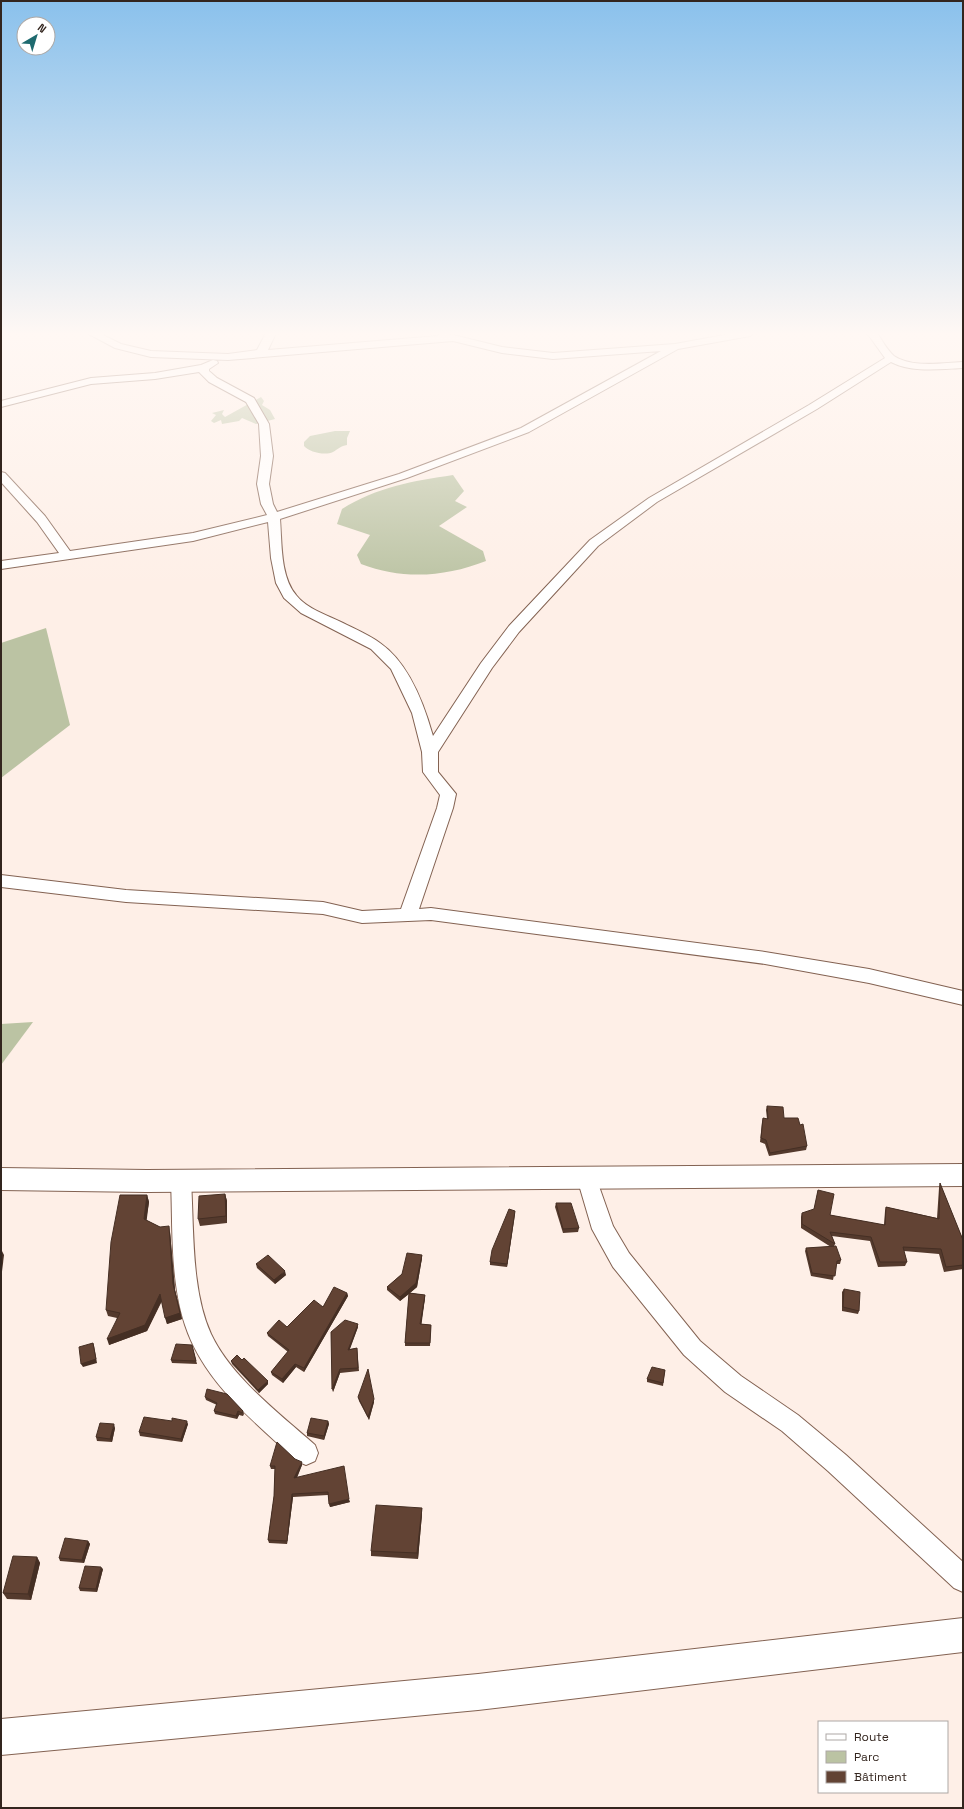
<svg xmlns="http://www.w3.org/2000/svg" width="964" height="1809" font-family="'Space Grotesk',sans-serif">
<rect width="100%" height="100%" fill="#feefe7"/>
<g fill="#bbc3a3">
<polygon points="261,397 264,401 262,405 270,410 275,419 256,424 242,418 239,421 222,424 221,420 214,423 211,421 216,415 212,413 224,410 222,414 225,417"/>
<path d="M 335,431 L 350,431 L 347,438 L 347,445 C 341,446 338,449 333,452 C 325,456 309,452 304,446 L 304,442 L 310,436 Z"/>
<path d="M 453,475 L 464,491 L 455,501 L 467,507 L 439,526 L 483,551 L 486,561 C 445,577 403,580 361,564 L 357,555 L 370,535 L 337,524 L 342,509 C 377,487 413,481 453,475 Z"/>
<polygon points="46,628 70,725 1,778 1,643"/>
<polygon points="33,1022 1,1065 1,1024"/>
</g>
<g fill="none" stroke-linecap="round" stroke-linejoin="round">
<g stroke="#836252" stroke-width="2">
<g id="street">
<path d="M 87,333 L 99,333 L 121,344 L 151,351 L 228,354 L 257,350 L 266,333 L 276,333 L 268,350 L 438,336 L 439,333 L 445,333 L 502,347 L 553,353 L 675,344 L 735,333 L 755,333 L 750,336 L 678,349 L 529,432 L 407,478 L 280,519 C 282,542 280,576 296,595 C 307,609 327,615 343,623 C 355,629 369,635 380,643 C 409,663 424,704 433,736 L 481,663 L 509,626 L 590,540 L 649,498 L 809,405 L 885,358 L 867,333 L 877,333 C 882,340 887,350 894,356 C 912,368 942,363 963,362 L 963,368 C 940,369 912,373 891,362 L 817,409 L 657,502 L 598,546 L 519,632 L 492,668 L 438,752 L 438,772 L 456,794 L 453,808 L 419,909 L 431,908 L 765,952 L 869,969 L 963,991 L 963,1005 L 869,983 L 765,964 L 431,920 L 362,923 L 323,914 L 126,902 L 1,887 L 1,875 L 126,890 L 323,902 L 362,911 L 401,909 L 437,808 L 440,795 L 423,772 L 422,752 L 412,713 L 391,669 L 371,649 L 301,613 L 284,598 L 276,583 L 271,558 L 268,522 L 193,541 L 1,569 L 1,561 L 59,553 L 37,522 L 1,482 L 1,472 L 5,473 L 45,516 L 70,551 L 193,533 L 267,515 L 261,504 L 257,484 L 261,456 L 259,424 L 246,402 L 209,382 L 199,372 L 155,379 L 91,384 L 1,407 L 1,401 L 91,378 L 155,373 L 201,365 L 213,360 L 217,361 L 218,363 L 209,369 L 209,371 L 217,378 L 254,398 L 269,424 L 273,456 L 269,484 L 273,504 L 277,512 L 399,474 L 521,428 L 661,351 L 553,359 L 502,353 L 453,341 L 228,360 L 151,357 L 115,348 Z"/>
<polygon points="587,1169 594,1172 613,1226 629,1253 700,1341 741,1376 798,1415 846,1455 963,1562 963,1592 954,1588 828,1471 782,1431 725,1392 684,1355 613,1267 592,1229 577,1178 580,1172"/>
<path d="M 181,1172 L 188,1175 L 191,1181 C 194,1229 191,1290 211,1334 C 231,1377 280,1414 315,1445 L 318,1453 L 315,1461 L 306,1465 L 297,1461 C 255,1422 204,1383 185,1325 C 170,1280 173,1228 171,1181 L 174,1175 Z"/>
</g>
</g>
<g stroke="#836252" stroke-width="2">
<g id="secondary">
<polygon points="963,1164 963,1186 147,1192 1,1190 1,1168 147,1170"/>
<polygon points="963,1618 963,1652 478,1710 1,1755 1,1719 478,1674"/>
</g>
</g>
<use href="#street" fill="#fff" fill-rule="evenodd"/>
<use href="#secondary" fill="#fff" fill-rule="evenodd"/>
</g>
<g fill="#543a2d">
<polygon points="767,1106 784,1118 800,1125 807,1146 806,1150 769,1156 765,1144 760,1142 762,1122 763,1118 767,1119 766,1110"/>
<polygon points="940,1183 963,1240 963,1269 944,1272 939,1254 904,1251 907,1262 905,1266 878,1267 870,1241 832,1236 835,1244 834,1246 841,1260 840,1264 836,1264 833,1280 811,1276 805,1251 806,1248 831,1247 801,1228 801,1217 802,1213 814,1210 818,1190 830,1215 884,1225 885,1211 886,1207 937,1218 939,1188"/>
<polygon points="225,1194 227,1201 227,1223 200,1226 198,1219"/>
<polygon points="147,1195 149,1202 146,1220 170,1232 175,1290 182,1319 167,1324 162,1301 147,1331 109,1345 117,1318 108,1316 106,1310"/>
<polygon points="556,1203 579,1228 578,1232 563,1233 555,1207"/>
<polygon points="515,1211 507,1267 490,1265 490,1262"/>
<polygon points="422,1255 422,1258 417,1287 410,1293 425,1295 425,1298 421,1324 431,1325 430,1346 405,1346 405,1343 409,1294 400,1301 387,1290 387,1287 402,1274"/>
<polygon points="256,1264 286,1275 275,1284 257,1268"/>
<polygon points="844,1289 859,1311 858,1314 842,1311 842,1292"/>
<polygon points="347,1293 348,1296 304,1372 296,1367 283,1383 272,1375 271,1372 288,1352 268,1336 267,1333 287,1327"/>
<polygon points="358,1327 350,1349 357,1348 359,1371 340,1373 333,1392 331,1332"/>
<polygon points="192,1345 197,1364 172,1363 171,1360"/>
<polygon points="242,1360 268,1384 259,1393 232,1364 231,1361"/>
<polygon points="665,1370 663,1386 647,1382 647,1379"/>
<polygon points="205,1397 243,1411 244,1414 243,1416 239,1415 237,1419 215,1414 214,1411 217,1405 206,1400"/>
<polygon points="358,1397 374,1402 369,1420 359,1401"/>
<polygon points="328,1421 329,1424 324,1440 307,1436 307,1433"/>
<polygon points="188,1424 182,1442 140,1436 139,1432"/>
<polygon points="115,1428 112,1442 97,1441 96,1437"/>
<polygon points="302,1465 297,1478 350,1502 330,1507 328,1495 293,1497 287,1544 269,1543 268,1540 274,1496 275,1469 271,1469 270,1466"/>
<polygon points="422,1508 422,1514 418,1559 371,1556 371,1551"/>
<polygon points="88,1541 90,1544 84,1563 60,1561 59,1558"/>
<polygon points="37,1557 40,1563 31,1600 7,1599 3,1593"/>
<polygon points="103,1569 97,1592 80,1591 79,1588"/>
</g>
<g fill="#452f24">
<polygon points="225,1194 227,1201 227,1223 226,1216"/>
<polygon points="147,1195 149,1202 146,1225 144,1219"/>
<polygon points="515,1211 515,1214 507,1267 507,1264"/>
<polygon points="169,1226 170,1232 175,1290 182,1319 167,1324 165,1318 173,1284"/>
<polygon points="1,1249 4,1255 1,1280"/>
<polygon points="422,1255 422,1258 417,1287 400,1301 400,1297"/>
<polygon points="285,1271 286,1275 275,1284 274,1280"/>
<polygon points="347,1293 348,1296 304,1372 304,1368"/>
<polygon points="160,1294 162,1300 147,1331 109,1345 107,1339"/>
<polygon points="425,1295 425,1298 421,1328 420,1324"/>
<polygon points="358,1324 358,1327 348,1353 348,1350"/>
<polygon points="93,1343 94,1346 97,1363 83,1367 81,1364"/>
<polygon points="295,1364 296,1367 283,1383 282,1379"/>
<polygon points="340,1369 340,1373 333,1392 332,1389"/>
<polygon points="268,1381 268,1384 259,1393 258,1390"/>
<polygon points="374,1399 374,1402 369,1420 368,1417"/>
<polygon points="238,1411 239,1415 237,1419 236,1416"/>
<polygon points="187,1421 188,1424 182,1442 181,1439"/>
<polygon points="328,1421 329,1424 324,1440 324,1436"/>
<polygon points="114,1424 115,1428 112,1442 110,1439"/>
<polygon points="302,1462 302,1465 295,1481 294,1478"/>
<polygon points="292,1494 293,1497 287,1544 287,1541"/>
<polygon points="349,1499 350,1502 330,1507 329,1504"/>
<polygon points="422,1508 422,1514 418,1559 417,1553"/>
<polygon points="88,1541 90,1544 84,1563 82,1560"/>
<polygon points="37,1557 40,1563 31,1600 28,1594"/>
<polygon points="101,1567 103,1569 97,1592 96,1589"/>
</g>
<g fill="#624334" stroke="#452f24">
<polygon points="767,1106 783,1107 784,1118 798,1118 800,1125 803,1124 807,1146 770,1153 766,1140 761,1138 763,1118 768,1119"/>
<polygon points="940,1183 963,1240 963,1265 946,1267 941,1249 903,1247 907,1262 880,1262 871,1237 830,1232 835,1244 802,1224 802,1213 814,1209 818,1190 834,1194 830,1215 885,1225 886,1207 939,1219"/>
<polygon points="225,1194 226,1216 198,1219 199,1196"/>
<polygon points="120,1195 147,1195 144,1219 160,1227 169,1226 173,1284 180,1313 165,1318 160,1294 145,1325 107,1339 120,1313 106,1310 111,1242"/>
<polygon points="556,1203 571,1203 579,1228 563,1229"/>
<polygon points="509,1209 515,1211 507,1264 490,1262 492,1250"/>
<polygon points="836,1246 841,1260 837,1261 835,1276 812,1273 806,1248"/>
<polygon points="407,1253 422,1255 416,1283 400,1297 387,1287 402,1274"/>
<polygon points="268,1255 285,1271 274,1280 256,1264"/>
<polygon points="334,1287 347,1293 304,1368 295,1364 282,1379 271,1372 289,1350 267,1333 279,1320 287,1327 314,1300 323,1307"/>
<polygon points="844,1289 860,1292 859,1311 843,1307"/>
<polygon points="409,1293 425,1295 420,1324 431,1325 430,1343 405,1343"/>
<polygon points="345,1320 358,1324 348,1350 357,1348 358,1368 340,1369 332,1389 331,1332"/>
<polygon points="93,1343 96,1359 81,1364 79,1347"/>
<polygon points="176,1344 192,1345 196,1361 171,1360"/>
<polygon points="237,1355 242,1360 244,1358 268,1381 258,1390 231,1361"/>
<polygon points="652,1367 665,1370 663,1383 647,1379"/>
<polygon points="368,1369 374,1399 368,1417 358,1397"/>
<polygon points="207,1389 227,1394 243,1411 242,1413 238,1411 236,1416 214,1411 217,1403 205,1397"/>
<polygon points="144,1417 172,1421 172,1418 187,1421 181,1439 139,1432"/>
<polygon points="311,1418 328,1421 324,1436 307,1433"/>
<polygon points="100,1423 114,1424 110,1439 96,1437"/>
<polygon points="277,1442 295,1459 302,1462 294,1478 344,1466 349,1499 329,1504 328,1492 292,1494 287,1541 268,1540 274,1496 275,1466 270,1466"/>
<polygon points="376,1505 422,1508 417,1553 371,1551"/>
<polygon points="65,1538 88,1541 82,1560 59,1558"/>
<polygon points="13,1556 37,1557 28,1594 3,1593"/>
<polygon points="85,1566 101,1567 96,1589 79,1588"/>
</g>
<linearGradient id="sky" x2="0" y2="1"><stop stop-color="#8ac1ec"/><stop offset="0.57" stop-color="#fff8f4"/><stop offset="1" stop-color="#fff8f4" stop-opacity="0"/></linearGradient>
<rect width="964" height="586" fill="url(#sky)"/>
<rect width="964" height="1809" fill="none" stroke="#33251e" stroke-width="4"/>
<rect x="818" y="1721" width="130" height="72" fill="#ffffff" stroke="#ada8a5"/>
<rect x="826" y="1734" width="20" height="6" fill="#ffffff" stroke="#ada8a5"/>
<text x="854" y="1741" font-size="12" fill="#33251e">Route</text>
<rect x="826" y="1751" width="20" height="12" fill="#bbc3a3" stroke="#ada8a5"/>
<text x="854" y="1761" font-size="12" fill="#33251e">Parc</text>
<rect x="826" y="1771" width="20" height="12" fill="#624334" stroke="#ada8a5"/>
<text x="854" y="1781" font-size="12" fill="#33251e">Bâtiment</text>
<g transform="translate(36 36) rotate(38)"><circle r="19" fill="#ffffff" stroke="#ada8a5"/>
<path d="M0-3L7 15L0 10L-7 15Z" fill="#1e6a6f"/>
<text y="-6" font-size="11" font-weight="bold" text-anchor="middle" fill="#33251e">N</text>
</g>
</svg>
